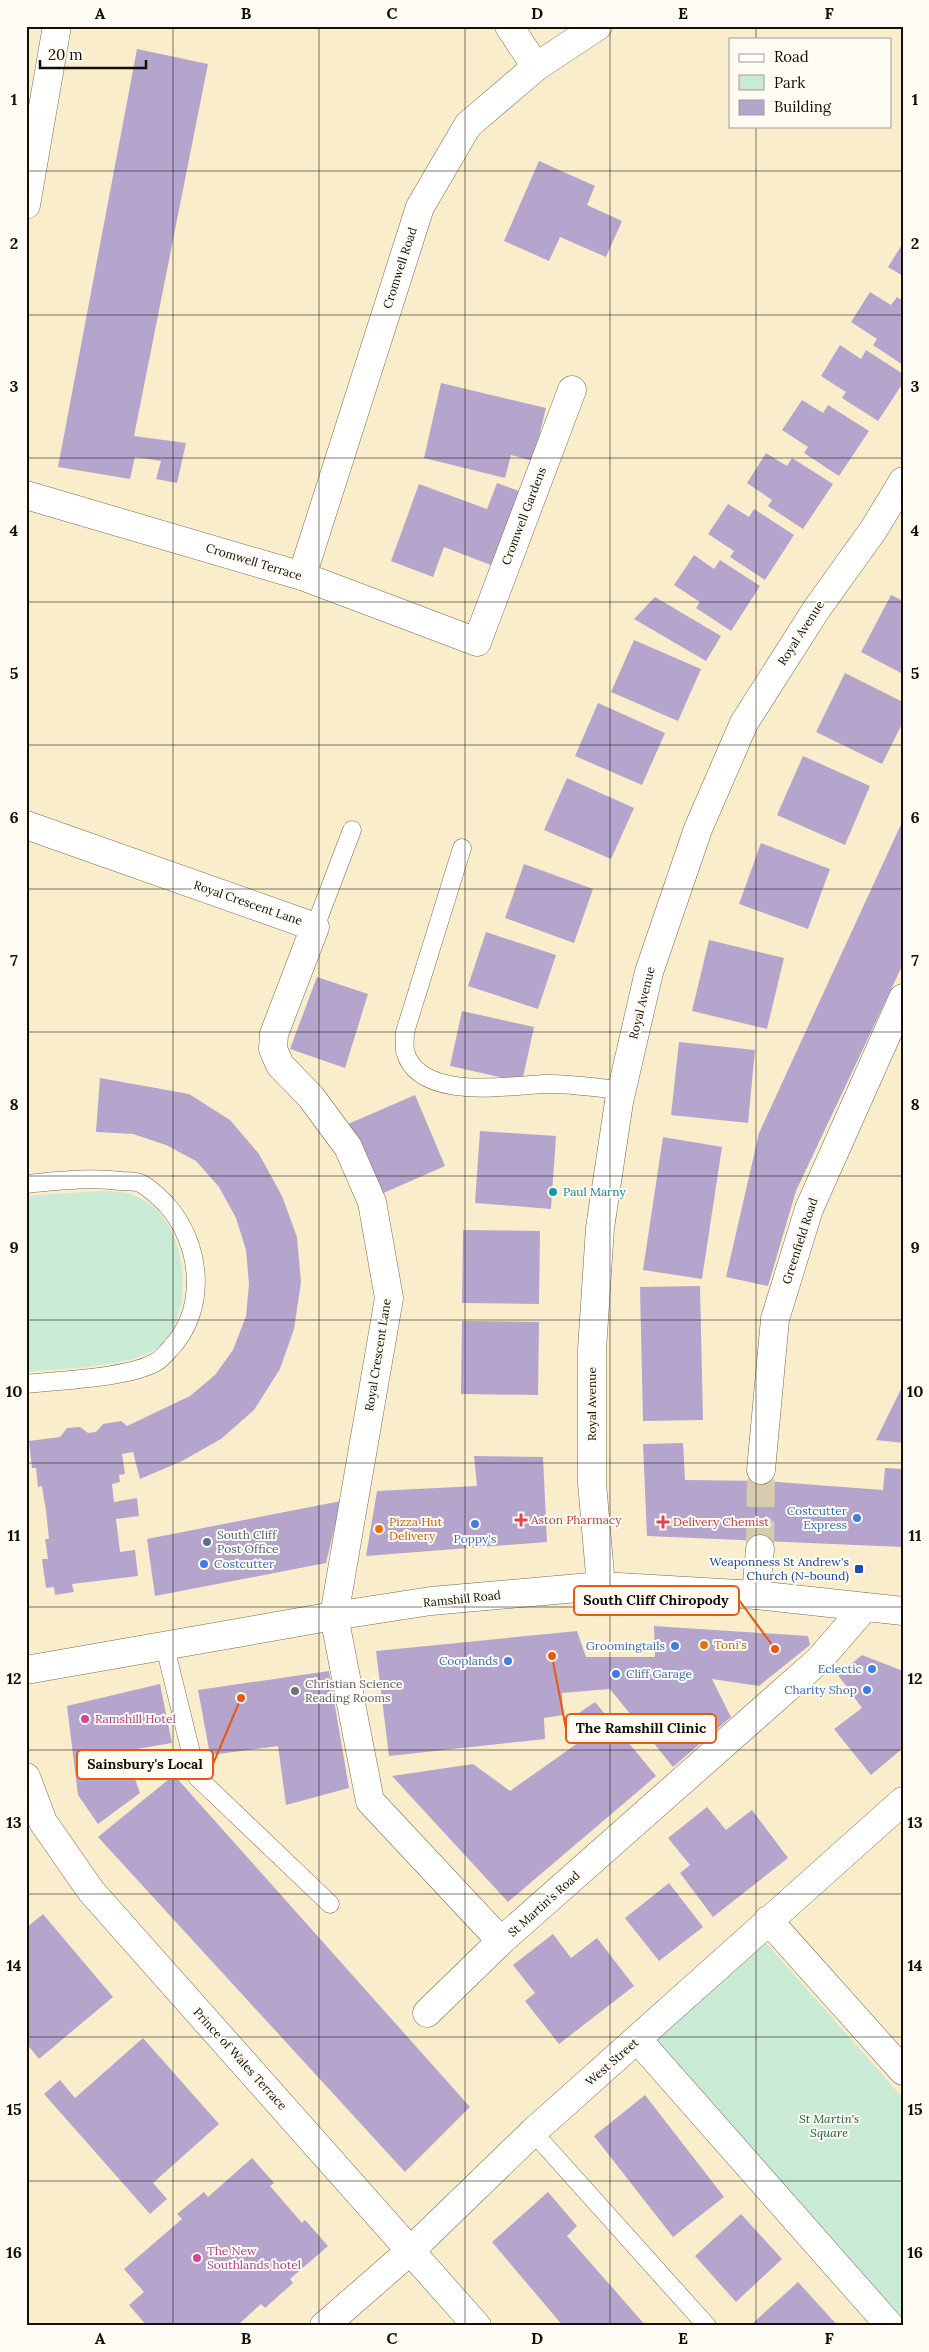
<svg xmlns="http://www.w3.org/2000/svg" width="929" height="2352" font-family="Lora,serif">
<rect width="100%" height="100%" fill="#faedcc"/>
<g fill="#c9ead5">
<path d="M 100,1191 C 116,1191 133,1192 147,1202 C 188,1228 197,1318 157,1348 C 129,1368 61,1368 26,1372 L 26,1196 Z"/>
<polygon points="766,1943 903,2098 903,2322 655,2041"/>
</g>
<g fill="#b5a5cd">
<polygon points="137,49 208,64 134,436 186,443 177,483 156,479 161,461 135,457 130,479 58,467"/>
<polygon points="539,161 595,186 587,205 622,221 606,257 560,237 549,261 504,241"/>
<polygon points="903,243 903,276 888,267"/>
<polygon points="870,292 891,305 897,297 903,301 903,365 873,345 877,339 851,322"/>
<polygon points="840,345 861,359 866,350 903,374 903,383 878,421 842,398 846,392 821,376"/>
<polygon points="441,383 546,408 533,461 511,455 505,478 424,458"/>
<polygon points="802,400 823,413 828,405 869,431 839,476 804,453 808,447 782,430"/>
<polygon points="766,453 787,466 792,458 833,484 803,529 768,506 772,500 747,483"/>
<polygon points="497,483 524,493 496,567 444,547 433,577 391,561 419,484 487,509"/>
<polygon points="728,504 749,517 754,509 794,535 765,580 730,557 734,551 708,534"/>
<polygon points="694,555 714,569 720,560 760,586 731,631 696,608 700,602 674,585"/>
<polygon points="891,595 903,601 903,674 861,652"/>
<polygon points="655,597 721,636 706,661 634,619"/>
<polygon points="634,640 701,669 678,721 611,692"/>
<polygon points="845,673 903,702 903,722 882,764 816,732"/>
<polygon points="598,703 665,733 642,785 575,756"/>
<polygon points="803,756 870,786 845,845 777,815"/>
<polygon points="567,778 634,808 611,859 544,830"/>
<polygon points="903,820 903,964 796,1191 768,1286 726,1277 759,1133"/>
<polygon points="761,843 830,869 808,929 739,904"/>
<polygon points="524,864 593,889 574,943 505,918"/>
<polygon points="486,932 556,955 538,1009 468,986"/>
<polygon points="709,940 784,958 767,1029 692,1011"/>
<polygon points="317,977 368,994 345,1068 290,1049"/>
<polygon points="462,1011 534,1027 522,1082 450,1066"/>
<polygon points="679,1042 755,1050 748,1123 671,1115"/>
<polygon points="100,1078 189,1094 230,1120 259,1154 282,1196 297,1237 301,1282 294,1329 280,1369 254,1410 221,1439 182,1461 140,1479 133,1452 122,1454 125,1474 119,1475 120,1482 112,1484 114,1502 137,1498 139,1516 116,1519 120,1552 135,1550 138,1576 72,1584 74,1592 55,1595 54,1587 46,1588 42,1559 48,1559 45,1539 49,1539 46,1511 42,1486 38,1487 36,1468 32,1468 29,1441 60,1437 67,1428 80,1427 88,1433 96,1432 103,1424 121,1421 127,1426 190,1396 215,1375 233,1350 246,1316 249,1284 246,1250 236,1218 219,1187 196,1161 166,1145 133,1134 96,1132"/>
<polygon points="415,1095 445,1166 379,1195 348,1124"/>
<polygon points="480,1131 556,1136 551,1209 475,1203"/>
<polygon points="663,1137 722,1147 702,1279 643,1270"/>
<polygon points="463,1230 540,1231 539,1304 462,1303"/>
<polygon points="700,1286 703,1420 643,1421 640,1287"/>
<polygon points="462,1321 539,1322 538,1395 461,1394"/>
<polygon points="903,1385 903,1443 876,1440"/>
<polygon points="683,1443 685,1480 764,1481 883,1490 885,1468 903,1469 903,1547 647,1536 643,1444"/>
<polygon points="474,1456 543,1457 547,1542 366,1556 377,1491 477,1486"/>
<polygon points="341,1501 326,1563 155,1596 147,1539"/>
<polygon points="654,1626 808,1636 810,1645 759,1686 712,1679 731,1717 673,1767 610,1689 562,1693 563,1715 544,1718 545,1739 389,1756 376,1651 577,1631 586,1657 655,1657"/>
<polygon points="862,1655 903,1671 903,1748 871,1775 834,1729 862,1708 838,1675"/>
<polygon points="329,1671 349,1788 286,1805 278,1746 210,1755 198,1690"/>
<polygon points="160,1684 172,1743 125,1751 140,1793 98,1824 78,1795 67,1706"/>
<polygon points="595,1702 656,1776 508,1902 392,1776 473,1764 510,1791 578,1743 567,1721"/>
<polygon points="174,1775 470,2107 405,2172 98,1837"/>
<polygon points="707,1807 726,1830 752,1810 788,1858 713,1917 680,1873 690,1865 668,1838"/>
<polygon points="669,1883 703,1927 659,1961 625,1918"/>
<polygon points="43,1914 113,1997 39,2059 26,2043 26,1928"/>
<polygon points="553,1934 571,1958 597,1938 634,1986 559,2044 525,2001 535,1993 513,1965"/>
<polygon points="143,2038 219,2124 153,2183 167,2199 150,2214 44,2094 60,2080 75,2098"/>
<polygon points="645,2095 724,2197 673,2237 594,2136"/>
<polygon points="252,2158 274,2183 270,2186 302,2223 305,2220 328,2246 290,2279 293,2283 265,2308 261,2304 240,2323 242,2326 147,2326 129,2305 144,2292 124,2269 182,2219 177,2214 204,2192 208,2197"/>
<polygon points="548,2192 577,2226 567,2236 646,2326 563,2326 492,2242"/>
<polygon points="741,2214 782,2259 736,2302 695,2256"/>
<polygon points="798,2282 838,2326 753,2326 752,2324"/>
</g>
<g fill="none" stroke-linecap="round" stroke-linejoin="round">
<polyline stroke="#d7ccae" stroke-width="28" stroke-dasharray="28 14" stroke-linecap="butt" points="760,1549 761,1470"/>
<g stroke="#766a4d" stroke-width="19">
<g id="service">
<path d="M 462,848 L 405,1032 C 405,1037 404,1045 405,1051 C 418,1101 507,1086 544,1084 C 570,1083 596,1088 621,1090"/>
<polyline points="315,927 352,830"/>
<path d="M 26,1184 C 58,1181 89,1177 121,1181 C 127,1181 134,1181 140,1183 C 149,1187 159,1197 166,1204 C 202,1244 208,1309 170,1349 C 166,1353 162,1359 156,1362 C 129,1378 60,1380 26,1384"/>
<polyline points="165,1647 197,1777 330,1904"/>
<polyline points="533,2132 707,2326"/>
</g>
</g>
<g stroke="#766a4d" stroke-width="29">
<g id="minor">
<polyline points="509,26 536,67"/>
<polyline points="26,205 57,26"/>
<polyline points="26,495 302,576 477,642 572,390"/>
<polyline points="302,576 420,207 468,125 536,67 598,26"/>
<polyline points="26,825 315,927 274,1034 273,1049 280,1065 311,1097 348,1147 372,1202 389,1298 334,1616 370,1801 501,1941 819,1660 865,1607"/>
<polyline points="761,1470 775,1319 809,1209 903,998"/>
<polyline points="601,1586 592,1483 592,1350 600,1228 619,1102 649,972 698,829 744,723 816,610 874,529 903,481"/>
<polyline points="756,1595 760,1549"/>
<polyline points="26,1777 43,1822 91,1891 477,2326"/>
<polyline points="768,1920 903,2071"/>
<polyline points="427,2013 501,1941"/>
<polyline points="638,2040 890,2326"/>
<polyline points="324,2326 410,2251 533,2132 903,1801"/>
</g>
</g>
<g stroke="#766a4d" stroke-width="29">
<polyline id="trunk" points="26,1670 334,1616 431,1601 601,1586 756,1595 903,1611"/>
</g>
<use href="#service" stroke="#fff" stroke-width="18"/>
<use href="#minor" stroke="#fff" stroke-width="28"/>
<use href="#trunk" stroke="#fff" stroke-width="28"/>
</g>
<path fill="none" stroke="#130f05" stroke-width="1" stroke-opacity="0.55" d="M 173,26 L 173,2326M 319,26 L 319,2326M 465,26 L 465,2326M 610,26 L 610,2326M 756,26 L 756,39M 756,126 L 756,2326M 26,171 L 903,171M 26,315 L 903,315M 26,458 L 903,458M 26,602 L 903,602M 26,745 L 903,745M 26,889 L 903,889M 26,1032 L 903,1032M 26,1176 L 903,1176M 26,1320 L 903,1320M 26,1463 L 903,1463M 26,1607 L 903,1607M 26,1750 L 903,1750M 26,1894 L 903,1894M 26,2037 L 903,2037M 26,2181 L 903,2181"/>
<circle fill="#0f9aa8" stroke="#fdfbf4" stroke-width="2" cx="553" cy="1192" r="5"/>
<g fill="#3f7fe0" stroke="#fdfbf4" stroke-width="2">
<circle cx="857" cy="1518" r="5"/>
<circle cx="475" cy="1524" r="5"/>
<circle cx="204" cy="1564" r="5"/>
<circle cx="675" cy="1646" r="5"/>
<circle cx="508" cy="1661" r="5"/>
<circle cx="872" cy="1669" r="5"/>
<circle cx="616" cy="1674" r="5"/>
<circle cx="867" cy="1690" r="5"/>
</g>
<g fill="#e0444e" stroke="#fdfbf4" stroke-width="2">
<path d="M518.5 1512.5h5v5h5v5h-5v5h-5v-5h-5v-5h5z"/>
<path d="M660.5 1514.5h5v5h5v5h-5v5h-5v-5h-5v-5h5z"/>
</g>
<g fill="#e8710a" stroke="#fdfbf4" stroke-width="2">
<circle cx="379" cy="1529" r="5"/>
<circle cx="704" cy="1645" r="5"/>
</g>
<circle fill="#5c6f8a" stroke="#fdfbf4" stroke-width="2" cx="207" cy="1542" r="5"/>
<rect fill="#1a4fb4" stroke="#fdfbf4" stroke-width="2" x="854" y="1564" width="10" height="10" rx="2.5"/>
<circle fill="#6b7280" stroke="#fdfbf4" stroke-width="2" cx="295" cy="1691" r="5"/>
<g fill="#d1479c" stroke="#fdfbf4" stroke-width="2">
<circle cx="85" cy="1719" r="5"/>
<circle cx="197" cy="2258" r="5"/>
</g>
<g text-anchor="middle" stroke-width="4" stroke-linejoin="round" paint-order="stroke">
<g font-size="12" fill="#130f05" stroke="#fdfbf4">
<text transform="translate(400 268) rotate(-72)" y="4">Cromwell Road</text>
<text transform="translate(524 516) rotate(-69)" y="4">Cromwell Gardens</text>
<text transform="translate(254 562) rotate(17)" y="4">Cromwell Terrace</text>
<text transform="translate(801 633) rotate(-57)" y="4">Royal Avenue</text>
<text transform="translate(248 903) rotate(19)" y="4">Royal Crescent Lane</text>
<text transform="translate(642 1003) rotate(-76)" y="4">Royal Avenue</text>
<text transform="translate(800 1241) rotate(-72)" y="4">Greenfield Road</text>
<text transform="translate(378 1355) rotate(-81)" y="4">Royal Crescent Lane</text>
<text transform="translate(592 1404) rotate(-90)" y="4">Royal Avenue</text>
<text transform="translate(462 1599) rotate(-6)" y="4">Ramshill Road</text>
<text transform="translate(544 1904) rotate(-42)" y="4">St Martin's Road</text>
<text transform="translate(240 2059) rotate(48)" y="4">Prince of Wales Terrace</text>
<text transform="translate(612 2062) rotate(-41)" y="4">West Street</text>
</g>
<g font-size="12" fill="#0d838f" stroke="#fdfbf4" text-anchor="start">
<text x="563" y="1196">Paul Marny</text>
</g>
<g font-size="12" fill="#366cbe" stroke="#fdfbf4" text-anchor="end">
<text x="847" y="1515">Costcutter<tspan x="847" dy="14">Express</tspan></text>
<text x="475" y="1543" text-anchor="middle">Poppy's</text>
<text x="214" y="1568" text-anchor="start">Costcutter</text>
<text x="665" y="1650">Groomingtails</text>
<text x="498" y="1665">Cooplands</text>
<text x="862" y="1673">Eclectic</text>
<text x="626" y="1678" text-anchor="start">Cliff Garage</text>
<text x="857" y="1694">Charity Shop</text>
</g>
<g font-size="12" fill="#be3a42" stroke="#fdfbf4" text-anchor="start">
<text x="531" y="1524">Aston Pharmacy</text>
<text x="673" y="1526">Delivery Chemist</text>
</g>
<g font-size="12" fill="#c56008" stroke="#fdfbf4" text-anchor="start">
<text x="389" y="1526">Pizza Hut<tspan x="389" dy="14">Delivery</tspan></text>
<text x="714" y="1649">Toni's</text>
</g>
<g font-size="12" fill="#4e5e75" stroke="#fdfbf4" text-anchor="start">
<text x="217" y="1539">South Cliff<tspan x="217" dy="14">Post Office</tspan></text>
</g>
<g font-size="12" fill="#164399" stroke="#fdfbf4" text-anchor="end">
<text x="849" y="1566">Weaponness St Andrew's<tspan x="849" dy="14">Church (N-bound)</tspan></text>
</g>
<g font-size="12" fill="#5b616d" stroke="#fdfbf4" text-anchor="start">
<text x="305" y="1688">Christian Science<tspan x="305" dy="14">Reading Rooms</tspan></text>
</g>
<g font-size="12" fill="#b23c85" stroke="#fdfbf4" text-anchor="start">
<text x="95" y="1723">Ramshill Hotel</text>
<text x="207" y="2255">The New<tspan x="207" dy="14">Southlands hotel</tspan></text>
</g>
<g font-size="12" font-style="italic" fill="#155d3b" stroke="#fdfbf4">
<text x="829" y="2123">St Martin's<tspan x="829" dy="14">Square</tspan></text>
</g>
</g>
<path fill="none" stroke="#e8590c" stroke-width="2" d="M775 1649L739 1600M552 1656L566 1729M241 1698L213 1764"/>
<g fill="#e8590c" stroke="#fdfbf4" stroke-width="2">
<circle cx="775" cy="1649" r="5"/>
<circle cx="552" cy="1656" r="5"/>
<circle cx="241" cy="1698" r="5"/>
</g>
<g fill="#fdfbf4" stroke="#e8590c" stroke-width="2">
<rect x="574" y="1586" width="165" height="29" rx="5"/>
<rect x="566" y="1714" width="150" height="29" rx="5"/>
<rect x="77" y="1750" width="136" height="29" rx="5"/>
</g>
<g font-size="14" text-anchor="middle" font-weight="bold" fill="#130f05">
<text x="656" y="1605">South Cliff Chiropody</text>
<text x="641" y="1733">The Ramshill Clinic</text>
<text x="145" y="1769">Sainsbury's Local</text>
</g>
<rect width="929" height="2352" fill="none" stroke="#fdfbf4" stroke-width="55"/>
<rect x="729" y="38" width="162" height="90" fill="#fdfbf4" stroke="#9f9d94"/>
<rect x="739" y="54" width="25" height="8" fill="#ffffff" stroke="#9f9d94"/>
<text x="774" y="62" font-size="15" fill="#130f05">Road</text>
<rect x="739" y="75" width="25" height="15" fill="#c9ead5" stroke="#9f9d94"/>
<text x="774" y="88" font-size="15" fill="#130f05">Park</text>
<rect x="739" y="100" width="25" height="15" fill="#b5a5cd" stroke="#9f9d94"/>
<text x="774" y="112" font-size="15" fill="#130f05">Building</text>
<path d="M40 60v8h106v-8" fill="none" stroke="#130f05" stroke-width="2.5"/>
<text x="48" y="60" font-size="15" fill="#130f05" stroke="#fdfbf4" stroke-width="4" paint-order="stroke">20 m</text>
<rect x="28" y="28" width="874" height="2296" fill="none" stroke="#130f05" stroke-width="2"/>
<g font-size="16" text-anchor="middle" font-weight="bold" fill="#130f05">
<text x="100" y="19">A</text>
<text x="246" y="19">B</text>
<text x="392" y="19">C</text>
<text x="537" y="19">D</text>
<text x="683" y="19">E</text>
<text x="829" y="19">F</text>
<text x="14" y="105">1</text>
<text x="915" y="105">1</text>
<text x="14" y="249">2</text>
<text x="915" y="249">2</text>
<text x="14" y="392">3</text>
<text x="915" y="392">3</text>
<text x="14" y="536">4</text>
<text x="915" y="536">4</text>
<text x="14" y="679">5</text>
<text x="915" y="679">5</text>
<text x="14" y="823">6</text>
<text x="915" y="823">6</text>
<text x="14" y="966">7</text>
<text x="915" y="966">7</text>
<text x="14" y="1110">8</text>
<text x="915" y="1110">8</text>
<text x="14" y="1253">9</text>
<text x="915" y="1253">9</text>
<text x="14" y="1397">10</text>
<text x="915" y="1397">10</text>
<text x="14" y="1541">11</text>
<text x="915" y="1541">11</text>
<text x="14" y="1684">12</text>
<text x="915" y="1684">12</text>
<text x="14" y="1828">13</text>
<text x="915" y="1828">13</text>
<text x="14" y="1971">14</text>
<text x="915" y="1971">14</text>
<text x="14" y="2115">15</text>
<text x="915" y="2115">15</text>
<text x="14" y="2258">16</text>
<text x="915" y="2258">16</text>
<text x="100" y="2344">A</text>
<text x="246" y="2344">B</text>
<text x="392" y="2344">C</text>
<text x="537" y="2344">D</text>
<text x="683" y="2344">E</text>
<text x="829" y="2344">F</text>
</g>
</svg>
